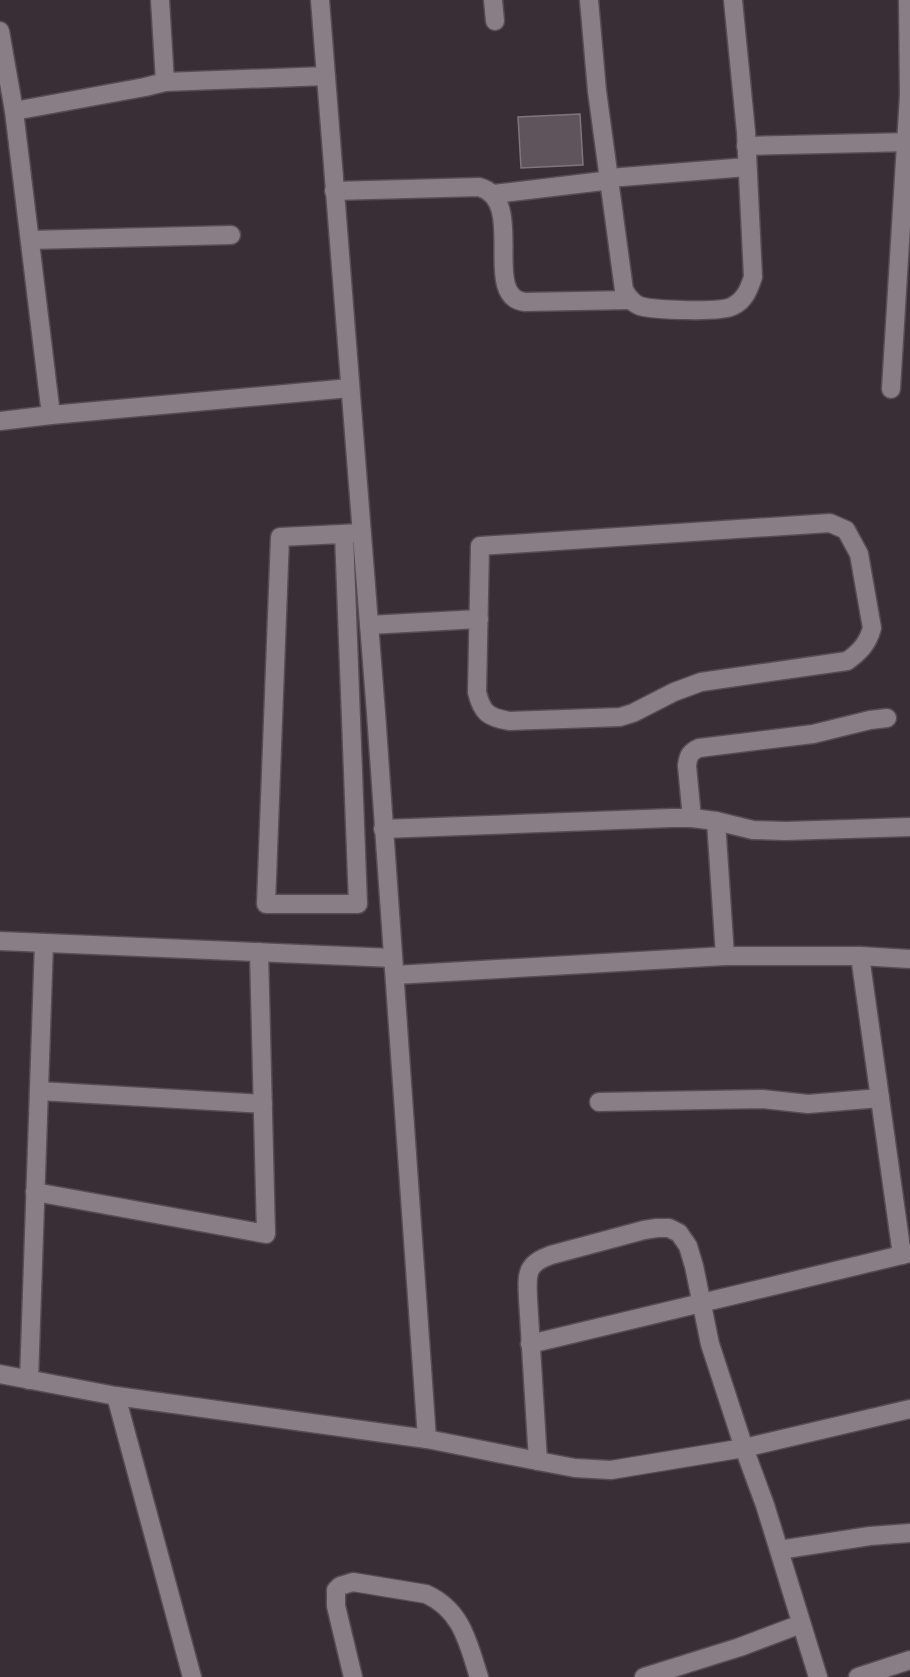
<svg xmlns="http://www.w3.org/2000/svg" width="910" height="1677" font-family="'Crimson Pro',serif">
<rect width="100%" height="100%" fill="#392e36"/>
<polygon fill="#5f545c" stroke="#80747d" stroke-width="1.5" points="580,114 583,165 521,168 518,117"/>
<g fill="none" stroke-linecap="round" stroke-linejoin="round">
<g stroke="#554d53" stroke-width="21">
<g id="minor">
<polyline points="493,0 495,21"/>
<path d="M 589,0 L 597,91 L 624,290 C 628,297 632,303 640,306 C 654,310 721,313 733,306 C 745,300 749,289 753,277 L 746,132 L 733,0"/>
<polyline points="0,31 14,111 51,415"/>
<polyline points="165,82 326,76"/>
<polyline points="14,111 145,87 165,82 160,0"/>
<polyline points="746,146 910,142"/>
<path d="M 334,191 L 479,187 C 528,200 480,297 525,302 L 630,300"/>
<polyline points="494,194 603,181 609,178 747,167"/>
<polyline points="30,240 231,235"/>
<polyline points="891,389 909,95 908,0"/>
<polyline points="0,421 51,415 350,388"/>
<path d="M 830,523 L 846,530 L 859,554 L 872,628 C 868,643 860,652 847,661 L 701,682 L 674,692 L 633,713 L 620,717 L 509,721 C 488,717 482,713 477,692 L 480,546 Z"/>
<polyline points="344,534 358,904 266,904 280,537 361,533"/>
<polyline points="369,625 479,619"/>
<path d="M 692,818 L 687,766 C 688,756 690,752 699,748 L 813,734 L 870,720 L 887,718"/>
<polyline points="716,821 725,956"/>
<polyline points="383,829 671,818 692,818 716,821 753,830 786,831 910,827"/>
<polyline points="0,941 393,958"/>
<polyline points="860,956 902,1255"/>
<polyline points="395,975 725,956 860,956 910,959"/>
<polyline points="39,1091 263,1104"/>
<polyline points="599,1102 762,1099 808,1104 880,1098"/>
<polyline points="35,1192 266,1234 259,952"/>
<polyline points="530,1344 910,1253"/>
<polyline points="0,1374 116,1396 427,1439 376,713 320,0"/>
<polyline points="29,1380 44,943"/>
<polyline points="116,1396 192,1677"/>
<polyline points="427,1439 538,1461 575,1468 611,1470 744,1448 910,1409"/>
<path d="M 538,1461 L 528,1299 C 527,1275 525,1264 551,1255 L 644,1230 L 657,1228 L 669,1228 L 679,1233 L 688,1246 L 694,1266 L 710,1344 L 744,1448 L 765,1505 L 818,1677"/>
<polyline points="779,1550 870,1536 910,1533"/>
<path d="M 353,1677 L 336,1606 L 336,1590 L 340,1586 L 353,1582 L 426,1594 C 462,1610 468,1643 479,1677"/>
<polyline points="644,1677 740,1647 801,1624"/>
<polyline points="858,1677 910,1660"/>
</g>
</g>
<use href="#minor" stroke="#897d86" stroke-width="18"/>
</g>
</svg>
